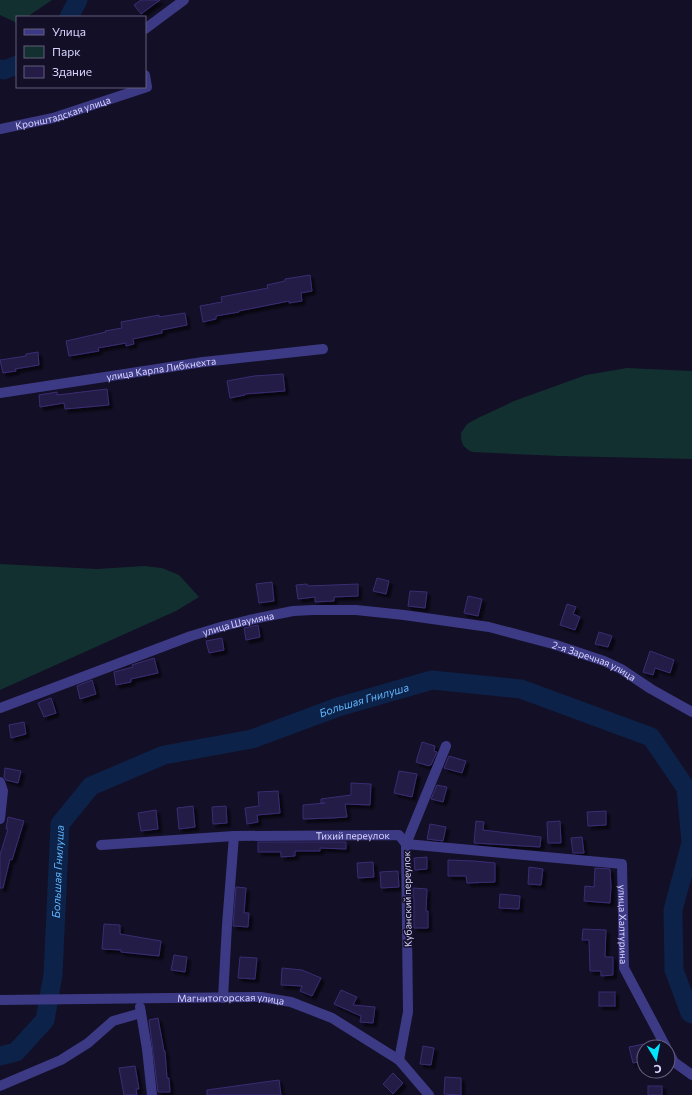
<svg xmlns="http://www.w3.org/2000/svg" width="692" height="1095" font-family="Commissioner,sans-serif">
<defs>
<filter id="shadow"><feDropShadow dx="3.5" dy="3.5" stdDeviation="1" flood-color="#0009"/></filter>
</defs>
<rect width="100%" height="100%" fill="#130f26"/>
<g fill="#12302f">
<polygon points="0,0 52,0 27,17 17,17 17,23 0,15"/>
<path d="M 627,368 L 692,371 L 692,459 L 559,456 L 472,452 C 462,447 461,443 461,433 L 467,424 L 478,418 L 514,401 L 586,375 Z"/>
<polygon points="0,564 97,569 144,566 162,568 179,575 199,597 176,611 0,690"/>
</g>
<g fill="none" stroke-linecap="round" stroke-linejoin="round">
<g stroke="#0c2248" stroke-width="19">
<polyline points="69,17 78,0"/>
<polyline points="0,69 4,70 17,65"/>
<path id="s1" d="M 0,1056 L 16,1052 L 45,1020 L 53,975 L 60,824 L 91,786 L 164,755 L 252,739 L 338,707 L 432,680 L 521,689 L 651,737 L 686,788 L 691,843 L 673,910 L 674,970 L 690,1013 L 692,1014"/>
</g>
</g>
<g fill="#241b47" stroke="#3b2d73" filter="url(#shadow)">
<polygon points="141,0 160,0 141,14 134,5"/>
<polygon points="310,275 312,291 301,293 302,301 289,303 289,301 239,311 239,312 216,316 216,319 203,322 200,306 222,302 221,297 268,288 267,285 285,281 285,279"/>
<polygon points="185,313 187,325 162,330 162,333 133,339 134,344 126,346 126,343 98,348 99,351 69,356 66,341 106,332 105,331 122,328 121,322 159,315 159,317"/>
<polygon points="38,352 39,365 15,369 16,371 3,373 0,360 26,356 26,354"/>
<polygon points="283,374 285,391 245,394 245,395 230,398 227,381 254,376"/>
<polygon points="107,389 109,405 65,409 64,403 40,407 39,395 57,392 57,395"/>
<polygon points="377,578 389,581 386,594 373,591"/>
<polygon points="272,582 274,601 259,603 256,584"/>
<polygon points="307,584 308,586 358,584 358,596 334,597 334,601 315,602 315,597 298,599 296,585"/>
<polygon points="410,591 427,592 425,608 408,606"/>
<polygon points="468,596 482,599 478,616 464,613"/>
<polygon points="567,604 576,607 573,614 580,617 575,630 560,625"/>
<polygon points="258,625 260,637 246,640 244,628"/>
<polygon points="599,632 612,636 608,647 595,644"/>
<polygon points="222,638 224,650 209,653 206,641"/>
<polygon points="650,651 674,660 670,673 655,668 653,675 643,672"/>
<polygon points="154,658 158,673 131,679 131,682 116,685 114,672 133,667 132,665"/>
<polygon points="92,680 96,694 80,699 77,686"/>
<polygon points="51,698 56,713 44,717 38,703"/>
<polygon points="24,722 26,734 11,738 9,725"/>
<polygon points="422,742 435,746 434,751 437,752 431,765 430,765 429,766 416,762"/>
<polygon points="449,756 466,761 462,773 444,768"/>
<polygon points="5,768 21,771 18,783 6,780 4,777"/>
<polygon points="399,771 417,774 412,797 394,793"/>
<polygon points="351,783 371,784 370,805 345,804 347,817 332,818 303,819 303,805 325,803 321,803 321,799 351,795"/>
<polygon points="437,785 447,787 443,802 431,799"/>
<polygon points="278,791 280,813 257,815 258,822 247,824 245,808 259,806 258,792"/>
<polygon points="193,806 195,827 179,829 177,808"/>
<polygon points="226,806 227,823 213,824 212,807"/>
<polygon points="156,810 158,829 141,831 138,813"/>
<polygon points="606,811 606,825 588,826 587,812"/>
<polygon points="8,817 24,821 12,860 10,859 3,888 0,888 0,855 8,829 6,829"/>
<polygon points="476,821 484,822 483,830 541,837 540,847 474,843"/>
<polygon points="560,821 561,843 548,843 547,822"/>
<polygon points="430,824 446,827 443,841 427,839"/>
<polygon points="582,837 584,853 573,853 571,838"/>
<polygon points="258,842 346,842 346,849 320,848 320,851 295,851 295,856 281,857 281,852 258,852"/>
<polygon points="427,857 427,869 415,870 414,858"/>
<polygon points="448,860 474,861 495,863 495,882 467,883 466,876 448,876"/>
<polygon points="373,862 374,877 358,878 357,863"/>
<polygon points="529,867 543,869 541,885 528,884"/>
<polygon points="595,868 610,869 611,886 610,903 584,901 585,886 594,887"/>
<polygon points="398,871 399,887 381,888 380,872"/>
<polygon points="236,887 246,888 244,913 249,913 248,927 233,926"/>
<polygon points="413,888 427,889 426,911 428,911 428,928 414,928 414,898 413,898"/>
<polygon points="500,894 520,896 519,909 499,908"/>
<polygon points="104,924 120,925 120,934 161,941 159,956 121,952 121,950 102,949"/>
<polygon points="583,929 606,930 605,957 613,957 613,975 601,976 601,971 590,971 589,940 582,940"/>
<polygon points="174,955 187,957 185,972 171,970"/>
<polygon points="240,957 257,958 255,979 238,978"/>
<polygon points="282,968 302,970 321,978 312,996 300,991 302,986 281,985"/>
<polygon points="341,990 357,997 353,1005 375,1007 373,1023 360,1022 361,1016 334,1004"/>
<rect x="599" y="992" width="16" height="14"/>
<polygon points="158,1018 164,1051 165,1051 167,1078 169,1078 170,1092 158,1092 149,1020"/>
<polygon points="644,1044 644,1061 633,1063 629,1047"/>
<polygon points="423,1046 434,1048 431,1065 420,1064"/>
<polygon points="135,1066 139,1089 136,1089 137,1095 124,1095 119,1068"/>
<polygon points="393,1073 403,1083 393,1094 383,1084"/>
<polygon points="445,1077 461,1078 461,1095 444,1094"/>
<polygon points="279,1080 281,1095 207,1095 207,1090"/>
<rect x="648" y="1086" width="14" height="9"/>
</g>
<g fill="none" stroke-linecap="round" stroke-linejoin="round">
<g stroke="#3d3a85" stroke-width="10">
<polyline points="145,29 184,0"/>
<path id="s2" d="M 0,129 L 53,118 L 147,87 L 145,75"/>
<path id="s3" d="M 0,393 L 203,362 L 323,349"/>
<path id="s4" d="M 0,708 L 191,636 L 224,626 L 249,620 L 293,611 L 313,610 L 356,610 L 404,615 L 489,627 L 553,644 L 604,661 L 621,669 L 651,689 L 692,712"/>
<polyline points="0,782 3,791 0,819"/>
<path id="s5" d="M 101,845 L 234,836 L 399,835 L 406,844 L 622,864 L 624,968 L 666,1047"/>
<polyline points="223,998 227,925 234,836"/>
<path id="s6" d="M 0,1000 L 261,997 L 291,1002 L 332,1018 L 399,1060 L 429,1095"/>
<polyline points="140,1007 147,1049 152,1095"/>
<polyline points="668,1051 674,1062 692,1075"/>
<polyline points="399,1060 408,1012 406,844 446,746"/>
<polyline points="0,1086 61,1060 88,1043 113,1021 141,1013"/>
</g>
</g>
<g text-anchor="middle" stroke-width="3" stroke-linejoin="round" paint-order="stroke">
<g font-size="10" fill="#d9d4ff" stroke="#130f26">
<text dy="4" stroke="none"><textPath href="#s2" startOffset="65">Кронштадская улица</textPath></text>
<text dy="4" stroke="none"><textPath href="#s3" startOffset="163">улица Карла Либкнехта</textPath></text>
<text dy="4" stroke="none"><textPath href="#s4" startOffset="253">улица Шаумяна</textPath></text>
<text dy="4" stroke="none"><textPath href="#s4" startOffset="617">2-я Заречная улица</textPath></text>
<text dy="4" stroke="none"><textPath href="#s5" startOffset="252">Тихий переулок</textPath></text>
<text transform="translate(407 899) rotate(-91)" y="4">Кубанский переулок</text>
<text dy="4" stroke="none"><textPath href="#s5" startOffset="587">улица Халтурина</textPath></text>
<text dy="4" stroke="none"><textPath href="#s6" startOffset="231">Магнитогорская улица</textPath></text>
</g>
<g font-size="11" font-style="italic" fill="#62b6ff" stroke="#130f26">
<text dy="4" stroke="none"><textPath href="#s1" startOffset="593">Большая Гнилуша</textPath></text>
<text dy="4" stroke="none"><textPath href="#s1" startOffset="209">Большая Гнилуша</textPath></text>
</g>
</g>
<rect x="16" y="16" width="130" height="72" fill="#130f26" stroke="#625e7d"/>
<rect x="24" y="29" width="20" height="6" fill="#3d3a85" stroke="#625e7d"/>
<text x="52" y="36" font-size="12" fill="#d9d4ff">Улица</text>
<rect x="24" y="46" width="20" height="12" fill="#12302f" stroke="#625e7d"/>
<text x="52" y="56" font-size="12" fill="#d9d4ff">Парк</text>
<rect x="24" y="66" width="20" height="12" fill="#241b47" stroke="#625e7d"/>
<text x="52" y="76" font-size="12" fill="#d9d4ff">Здание</text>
<g transform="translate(656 1059) rotate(170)"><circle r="19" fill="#130f26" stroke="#625e7d"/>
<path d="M0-3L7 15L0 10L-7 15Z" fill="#00e5ff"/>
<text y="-6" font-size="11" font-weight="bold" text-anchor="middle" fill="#d9d4ff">С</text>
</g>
</svg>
